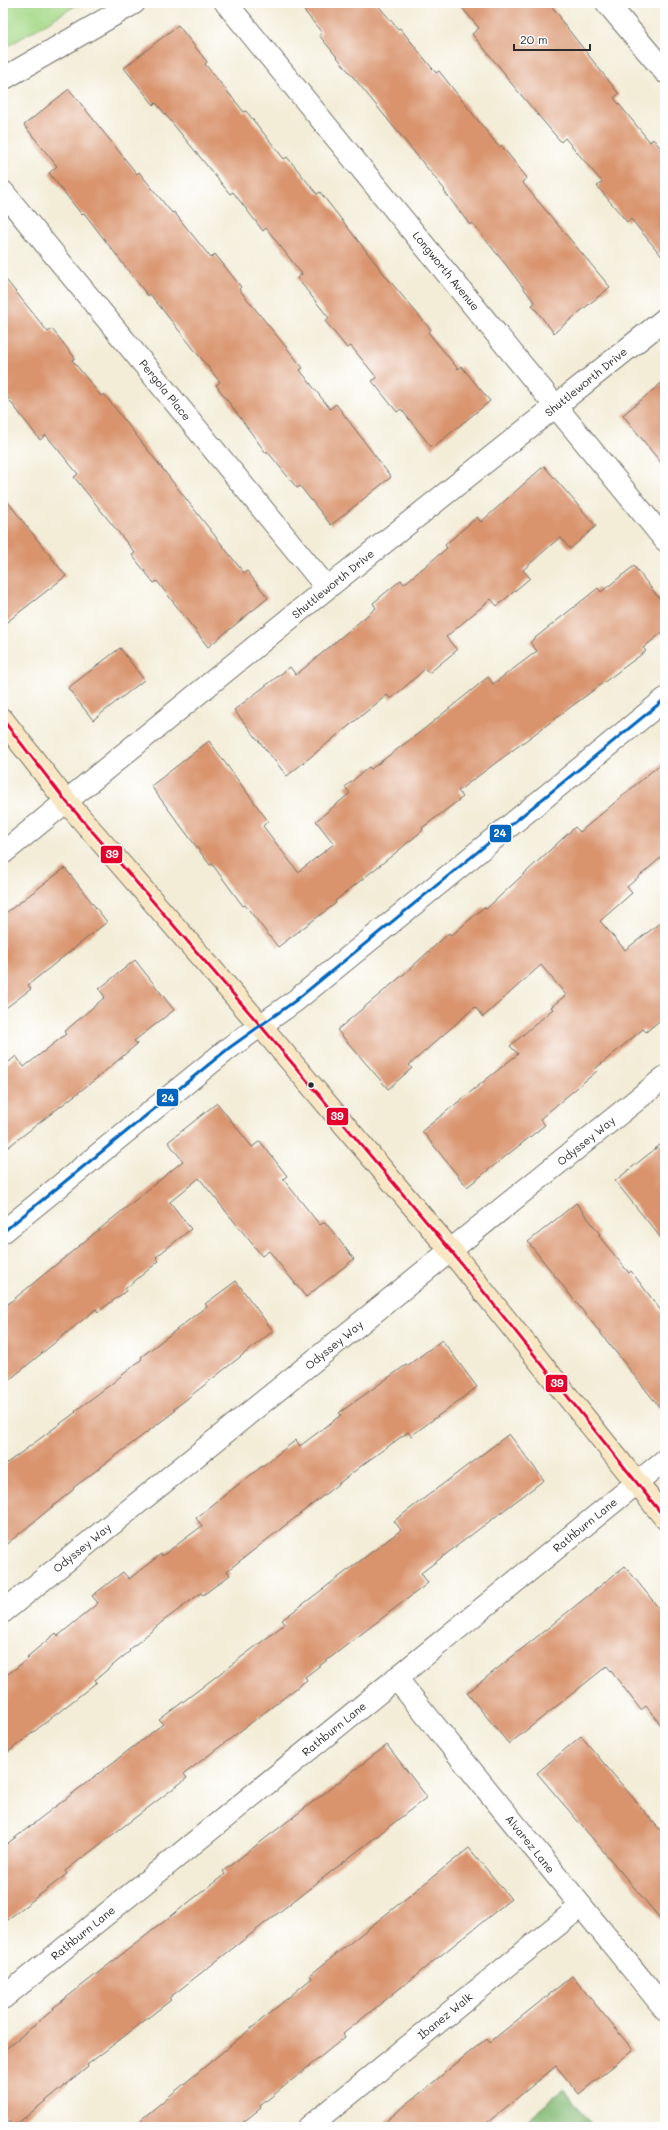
<svg xmlns="http://www.w3.org/2000/svg" width="668" height="2130" font-family="Mali,sans-serif">
<rect width="100%" height="100%" fill="#fff"/>
<filter id="ink" filterUnits="userSpaceOnUse"><feTurbulence type="fractalNoise" baseFrequency=".025" numOctaves="2"/><feDisplacementMap in="SourceGraphic" scale="8" xChannelSelector="R" yChannelSelector="G"/><feConvolveMatrix kernelMatrix="1 2 1 2 8 2 1 2 1" color-interpolation-filters="sRGB"/></filter>
<filter id="wash" filterUnits="userSpaceOnUse"><feTurbulence type="fractalNoise" baseFrequency=".012" numOctaves="4" result="noise"/><feDisplacementMap in="SourceGraphic" scale="16" xChannelSelector="R" yChannelSelector="G"/><feGaussianBlur stdDeviation="0.9" result="paint"/><feColorMatrix in="noise" values="0 0 0 0 0 0 0 0 0 0 0 0 0 0 0 0 0 1.4 0 .05"/><feComposite in="paint" operator="in"/></filter>
<g filter="url(#wash)">
<rect width="100%" height="100%" fill="#f3edd8"/>
<polygon fill="#a7da8a" stroke="#69825a" points="3,3 80,3 3,49"/>
<polygon fill="#85ba76" stroke="#587250" points="564,2089 594,2127 519,2127"/>
<g id="blocks">
<g fill="#d9946e">
<polygon points="298,3 376,3 398,29 400,28 436,73 439,71 499,147 501,145 527,178 522,182 610,287 554,333 532,305 535,303 506,265 472,223 470,225 444,191 445,190 319,35 322,33"/>
<polygon points="458,3 549,3 561,18 560,19 619,94 614,98 650,142 653,139 665,153 665,260 631,219 627,222 597,186 602,182 565,138 561,142 505,76 506,75 472,34 479,28"/>
<polygon points="178,25 207,62 205,64 244,112 246,111 284,159 287,157 317,194 320,192 384,274 431,330 428,332 458,369 461,366 490,401 432,448 401,409 397,412 372,381 377,378 351,346 347,348 325,321 329,318 297,278 302,274 266,228 263,231 233,192 230,194 156,103 154,105 124,68"/>
<polygon points="69,89 137,174 139,172 172,213 174,212 211,258 215,254 241,287 239,289 303,368 300,370 330,409 336,404 391,477 331,525 300,486 297,488 267,451 266,453 216,385 220,382 150,294 148,296 84,213 82,215 49,173 57,166 24,125"/>
<polygon points="3,276 48,332 52,329 75,358 72,360 101,396 104,394 244,573 247,571 268,598 208,647 157,581 154,583 132,555 135,553 74,477 78,474 46,435 40,440 3,392"/>
<polygon points="665,380 665,468 623,415"/>
<polygon points="544,466 596,526 570,549 560,537 523,570 530,578 497,606 491,599 446,637 457,650 429,673 425,669 391,699 387,695 287,776 234,710 290,667 296,675 376,608 373,603 401,580 404,584 447,548 445,545 477,517 481,522"/>
<polygon points="3,496 66,576 3,625"/>
<polygon points="634,566 665,606 665,630 643,648 646,651 458,791 463,797 422,828 423,830 399,850 335,901 336,903 278,947 245,905 243,906 212,864 210,865 151,786 209,741 268,821 263,826 298,872 334,844 316,821 350,793 345,787 369,767 371,769 419,733 488,677 493,684 537,651 530,642 598,588 601,592"/>
<polygon points="120,648 144,680 93,720 68,688"/>
<polygon points="665,760 665,854 627,887 632,893 600,921 625,950 665,919 665,1016 646,1032 643,1029 595,1069 597,1071 540,1119 545,1125 467,1187 422,1131 518,1054 510,1046 553,1009 551,1007 566,995 541,965 483,1017 475,1007 409,1065 412,1068 388,1089 337,1030 404,974 449,933 451,936 484,907 486,909 575,827 580,832"/>
<polygon points="65,868 107,922 28,985 31,989 3,1010 3,915"/>
<polygon points="135,960 174,1010 134,1041 137,1044 97,1078 3,1151 3,1067 16,1056 24,1067 66,1034 64,1032 105,997 99,989"/>
<polygon points="217,1103 252,1147 260,1141 287,1176 283,1179 320,1225 325,1222 354,1259 306,1297 269,1251 262,1256 199,1178 170,1202 191,1229 156,1257 159,1261 125,1289 126,1291 98,1312 96,1309 3,1385 3,1308 183,1161 168,1142"/>
<polygon points="665,1141 665,1243 615,1181"/>
<polygon points="576,1203 600,1234 598,1235 629,1273 631,1271 665,1316 665,1414 528,1242"/>
<polygon points="236,1281 273,1331 174,1409 175,1411 73,1488 74,1489 3,1547 3,1466 76,1412 75,1411 110,1385 142,1359 141,1357 207,1306 205,1304"/>
<polygon points="442,1340 477,1387 411,1436 408,1432 365,1463 227,1571 230,1575 203,1595 201,1593 162,1622 129,1650 130,1651 95,1680 97,1682 3,1756 3,1678 29,1658 27,1657 56,1633 58,1636 98,1603 92,1596 123,1572 129,1579 161,1554 162,1556 202,1526 196,1518 230,1491 296,1440 300,1446 341,1415 339,1413 406,1365 407,1366"/>
<polygon points="509,1434 544,1480 421,1573 428,1583 305,1677 307,1680 184,1774 187,1778 65,1871 67,1874 3,1923 3,1847 163,1724 159,1720 285,1624 282,1620 401,1530 394,1521"/>
<polygon points="625,1566 665,1616 665,1730 646,1706 641,1710 607,1666 509,1744 467,1693"/>
<polygon points="581,1736 665,1836 665,1924 537,1773"/>
<polygon points="387,1745 427,1797 169,1998 171,2000 87,2065 88,2067 13,2127 3,2114 3,2051 54,2009 53,2008 225,1874 223,1871"/>
<polygon points="469,1848 511,1899 343,2034 345,2037 260,2106 261,2108 237,2127 132,2127 312,1978 310,1975"/>
<polygon points="572,1976 633,2050 579,2094 556,2066 482,2127 379,2127 487,2038 490,2042"/>
</g>
</g>
</g>
<g filter="url(#ink)">
<use href="#blocks" fill-opacity="0" stroke="#716f68" stroke-width="1"/>
<g fill="none" stroke-linecap="round" stroke-linejoin="round">
<g stroke="#716f68" stroke-width="24">
<g id="street">
<polyline points="226,3 665,540"/>
<polyline points="607,3 665,72"/>
<polyline points="3,79 134,3"/>
<polyline points="3,192 327,588"/>
<polyline points="3,853 327,588 665,319"/>
<polyline points="3,1232 229,1048 295,1001 665,699"/>
<polyline points="3,1612 665,1077"/>
<polyline points="396,1678 665,2009"/>
<polyline points="3,1998 665,1460"/>
<polyline points="309,2127 581,1906"/>
</g>
</g>
<g stroke="#716f68" stroke-width="24">
<polyline id="secondary" points="3,720 65,800 260,1025 451,1251 665,1518"/>
</g>
<use href="#street" stroke="#fff" stroke-width="22"/>
<use href="#secondary" stroke="#f9e7c3" stroke-width="22"/>
<g stroke="#fff" stroke-width="6">
<polyline id="bus-1" points="3,720 65,800 260,1025 451,1251 665,1518"/>
</g>
<g stroke="#fff" stroke-width="6">
<polyline id="bus-2" points="3,1232 229,1048 295,1001 665,699"/>
</g>
<use href="#bus-1" stroke="#e4002b" stroke-width="3"/>
<use href="#bus-2" stroke="#0065bd" stroke-width="3"/>
</g>
</g>
<circle fill="#2b2b2b" stroke="#fff" stroke-width="1.5" cx="311" cy="1085" r="3.5"/>
<g text-anchor="middle" stroke-width="3.5" stroke-linejoin="round" paint-order="stroke">
<g font-size="11" fill="#2b2b2b" stroke="#fff">
<text transform="translate(446 271) rotate(51)" y="4">Longworth Avenue</text>
<text transform="translate(586 382) rotate(-39)" y="4">Shuttleworth Drive</text>
<text transform="translate(165 390) rotate(51)" y="4">Pergola Place</text>
<text transform="translate(333 584) rotate(-39)" y="4">Shuttleworth Drive</text>
<text transform="translate(586 1141) rotate(-39)" y="4">Odyssey Way</text>
<text transform="translate(334 1345) rotate(-39)" y="4">Odyssey Way</text>
<text transform="translate(585 1525) rotate(-39)" y="4">Rathburn Lane</text>
<text transform="translate(82 1548) rotate(-39)" y="4">Odyssey Way</text>
<text transform="translate(334 1729) rotate(-39)" y="4">Rathburn Lane</text>
<text transform="translate(530 1844) rotate(51)" y="4">Alvarez Lane</text>
<text transform="translate(83 1933) rotate(-39)" y="4">Rathburn Lane</text>
<text transform="translate(445 2016) rotate(-39)" y="4">Ibanez Walk</text>
</g>
</g>
<g stroke="#fff" stroke-width="1.5">
<rect x="489" y="824" width="23" height="19" rx="4" fill="#0065bd"/>
<rect x="100" y="845" width="23" height="19" rx="4" fill="#e4002b"/>
<rect x="156" y="1088" width="23" height="19" rx="4" fill="#0065bd"/>
<rect x="326" y="1107" width="23" height="19" rx="4" fill="#e4002b"/>
<rect x="545" y="1374" width="23" height="19" rx="4" fill="#e4002b"/>
</g>
<g font-size="11" text-anchor="middle" font-weight="bold" fill="#fff">
<text x="500" y="837">24</text>
<text x="112" y="858">39</text>
<text x="168" y="1102">24</text>
<text x="337" y="1120">39</text>
<text x="557" y="1387">39</text>
</g>
<rect width="668" height="2130" fill="none" stroke="#fff" stroke-width="16"/>
<path d="M514 44v6h76v-6" fill="none" stroke="#2b2b2b" stroke-width="2"/>
<text x="520" y="44" font-size="12" fill="#2b2b2b" stroke="#ffffff" stroke-width="3" paint-order="stroke">20 m</text>
</svg>
